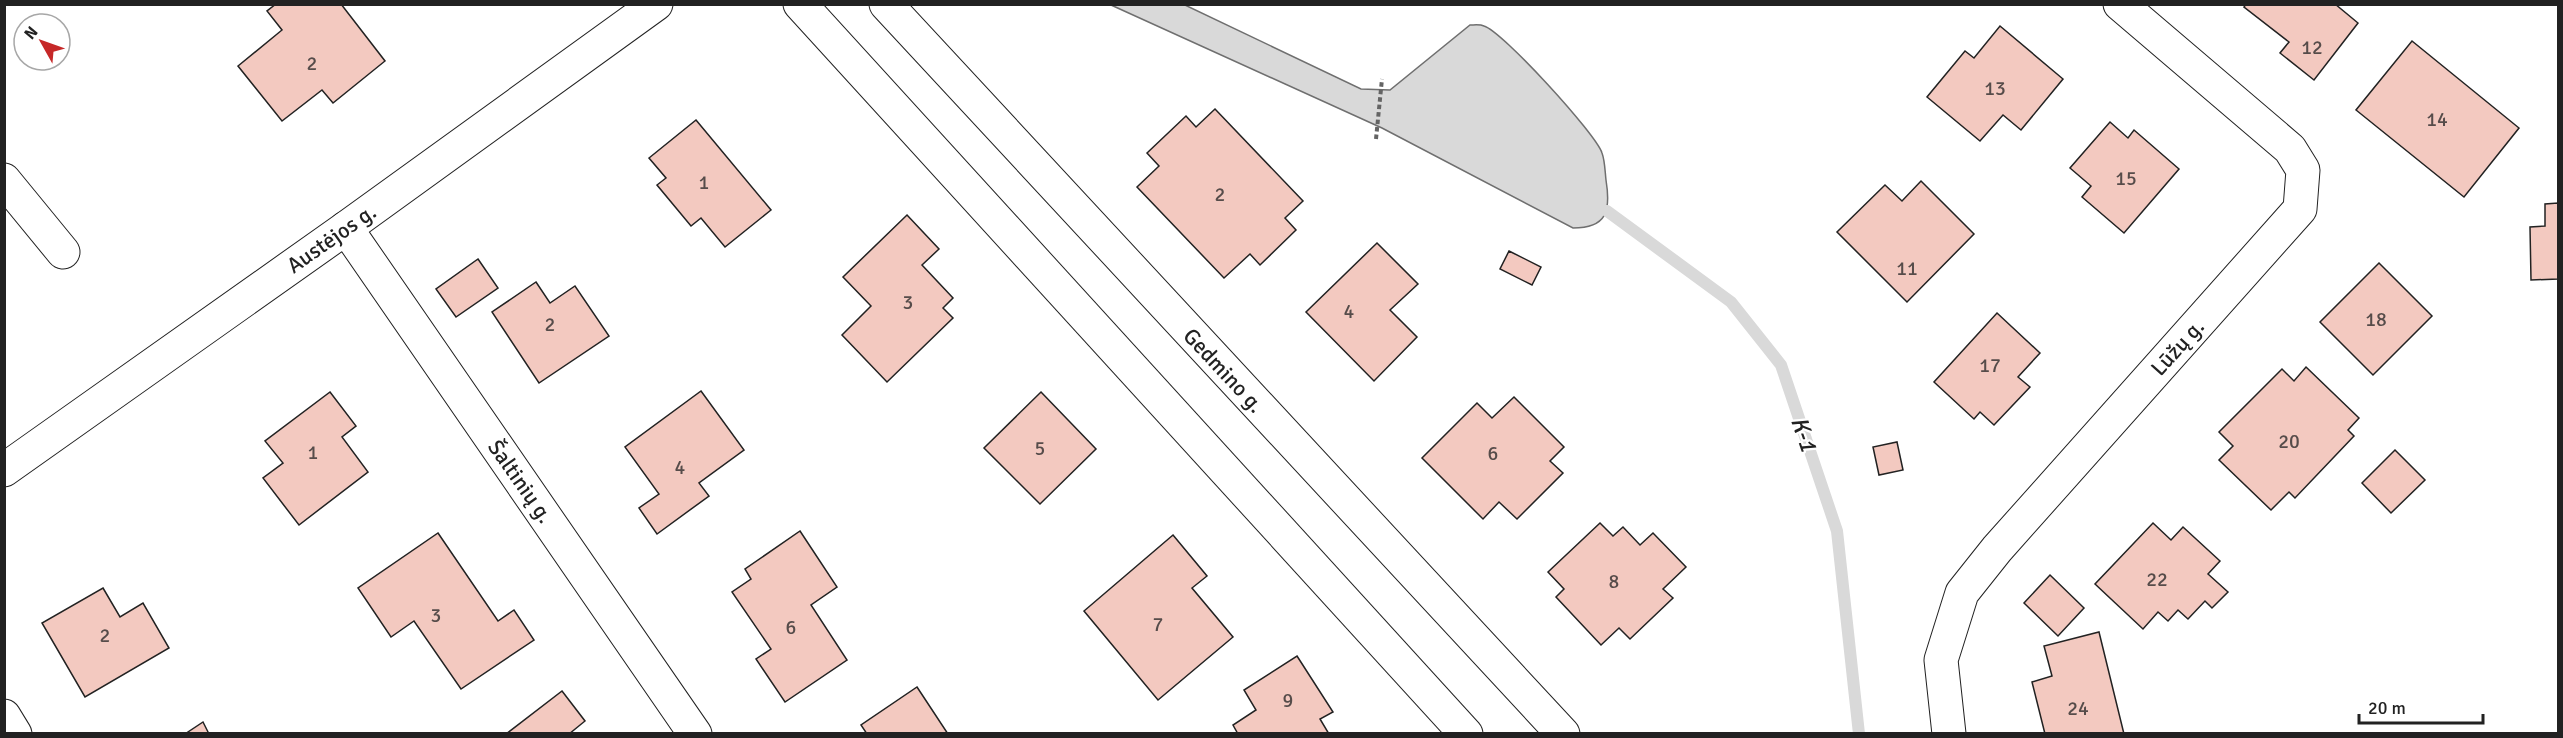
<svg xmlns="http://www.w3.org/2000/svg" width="2563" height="738" font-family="Signika,sans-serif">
<rect width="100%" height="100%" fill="#fff"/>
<path fill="#d9d9d9" stroke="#6f6f6f" stroke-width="1.5" d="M 1111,5 L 1185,5 L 1361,89 L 1390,90 L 1470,25 C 1474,25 1480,24 1484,26 C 1502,31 1596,134 1602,153 C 1605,161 1605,172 1606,180 C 1611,211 1607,228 1573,228 L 1382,128 Z"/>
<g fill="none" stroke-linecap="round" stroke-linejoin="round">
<polyline stroke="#d9d9d9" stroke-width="12" points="1607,211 1731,302 1781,365 1837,531 1859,734"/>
</g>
<g fill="#f3c9c0" stroke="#222" stroke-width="1.5">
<polygon points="276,4 341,4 385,61 333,103 322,90 282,121 238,66 282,30 267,11"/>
<polygon points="2246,4 2335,4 2358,23 2314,80 2280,53 2289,42 2244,7"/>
<polygon points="2000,26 2063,79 2021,130 2003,115 1980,141 1927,97 1965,51 1974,58"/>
<polygon points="2412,41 2519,128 2464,197 2356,110"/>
<polygon points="1215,109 1303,201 1285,218 1296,230 1260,265 1250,254 1224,278 1137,187 1159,166 1147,153 1186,116 1196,127"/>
<polygon points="696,120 771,210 725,247 701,218 691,226 657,185 666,178 649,158"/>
<polygon points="2110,122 2128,138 2134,130 2179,169 2124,233 2082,197 2091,186 2070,168"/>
<polygon points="1921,181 1974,234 1907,302 1837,232 1885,185 1902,201"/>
<polygon points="2558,203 2558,279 2531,280 2530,227 2545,226 2545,204"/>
<polygon points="907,215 939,249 922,265 953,298 943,308 953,318 887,382 842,335 871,306 843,277"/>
<polygon points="1377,243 1418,284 1390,310 1417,337 1374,381 1306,312"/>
<polygon points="1509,251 1541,267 1532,285 1500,269"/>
<polygon points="478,259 498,288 456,317 436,289"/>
<polygon points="2379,263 2432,316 2373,375 2320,322"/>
<polygon points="536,282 550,303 575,286 609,336 539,383 492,312"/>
<polygon points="1997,313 2040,353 2018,377 2030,387 1994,425 1980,412 1974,419 1934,382"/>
<polygon points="2306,367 2359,418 2348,430 2354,436 2295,498 2289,492 2271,510 2219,460 2233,446 2219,432 2282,369 2294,381"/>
<polygon points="701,391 744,450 699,483 709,496 657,534 639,508 659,494 625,447"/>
<polygon points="330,392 356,426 342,437 368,472 299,525 263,478 283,463 265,441"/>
<polygon points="1041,392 1096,449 1040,504 984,448"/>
<polygon points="1514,397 1564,447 1550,461 1563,473 1517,519 1499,502 1483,519 1422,458 1477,403 1492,418"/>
<polygon points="1897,442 1903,470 1879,475 1873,447"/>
<polygon points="2395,450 2425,480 2391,513 2362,483"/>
<polygon points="1600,523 1613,536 1623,527 1640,545 1653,533 1686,567 1663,589 1673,598 1630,639 1619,628 1601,645 1556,597 1564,589 1548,572"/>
<polygon points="2153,523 2171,540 2183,527 2220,561 2208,574 2228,592 2212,608 2205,601 2188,619 2178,610 2168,621 2158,612 2143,629 2095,584"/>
<polygon points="800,531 837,587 811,605 847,660 785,702 756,659 771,649 732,592 751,579 745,569"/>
<polygon points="438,533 498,621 514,610 534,640 461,689 414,621 391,637 358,588"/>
<polygon points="1173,535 1207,576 1192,588 1233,637 1158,700 1084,611"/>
<polygon points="2050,575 2084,608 2058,636 2024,603"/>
<polygon points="103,588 120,617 143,603 169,648 85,697 42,623"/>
<polygon points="2099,632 2124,734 2045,734 2032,682 2052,676 2044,646"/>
<polygon points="1297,656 1333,712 1320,719 1329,734 1238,734 1233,725 1256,710 1244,690"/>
<polygon points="917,687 948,734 867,734 861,725"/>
<polygon points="562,691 585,721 569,734 506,734"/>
<polygon points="203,722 209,734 185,734"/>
</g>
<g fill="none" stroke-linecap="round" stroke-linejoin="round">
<g stroke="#222" stroke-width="35">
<g id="minor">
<polyline points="800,4 1466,734"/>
<polyline points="886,4 1563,734"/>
<polyline points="4,180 63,252"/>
<polyline points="346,228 695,734"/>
<polyline points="4,470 346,228 656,4"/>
<polyline points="4,716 15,734"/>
<polyline points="1949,734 1941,660 1962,593 1997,549 2300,209 2303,170 2290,149 2120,4"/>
</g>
</g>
<polyline stroke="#646464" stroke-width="4" stroke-dasharray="4.5 3" stroke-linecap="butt" points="1376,139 1382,79"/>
<use href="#minor" stroke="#fff" stroke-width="33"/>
</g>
<g text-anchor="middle" stroke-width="4.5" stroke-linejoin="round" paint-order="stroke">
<g font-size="20" fill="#564c4a">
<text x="2312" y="54">12</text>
<text x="312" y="70">2</text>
<text x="1995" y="95">13</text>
<text x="2437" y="126">14</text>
<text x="2126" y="185">15</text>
<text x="704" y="189">1</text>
<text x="1220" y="201">2</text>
<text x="1907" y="275">11</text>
<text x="908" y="309">3</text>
<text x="1349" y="318">4</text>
<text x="2376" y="326">18</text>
<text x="550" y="331">2</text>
<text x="1990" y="372">17</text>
<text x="2289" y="448">20</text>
<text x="1040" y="455">5</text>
<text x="313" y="459">1</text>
<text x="1493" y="460">6</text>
<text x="680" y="474">4</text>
<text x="2157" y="586">22</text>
<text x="1614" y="588">8</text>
<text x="436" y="622">3</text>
<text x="1158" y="631">7</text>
<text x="791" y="634">6</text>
<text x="105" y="642">2</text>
<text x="1288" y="707">9</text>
<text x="2078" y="715">24</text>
</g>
<g font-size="22" fill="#222" stroke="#fff">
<text transform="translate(331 238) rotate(-35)" y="8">Austėjos g.</text>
<text transform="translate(2177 347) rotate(-48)" y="8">Lūžų g.</text>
<text transform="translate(1224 370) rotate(47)" y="8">Gedmino g.</text>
<text transform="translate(521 481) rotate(55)" y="8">Šaltinių g.</text>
</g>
<g font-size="24" font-style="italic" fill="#222" stroke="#fff">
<text transform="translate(1804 434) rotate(71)" y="8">K-1</text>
</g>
</g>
<rect width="2563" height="738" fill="none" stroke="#222222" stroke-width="12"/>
<g transform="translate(42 42) rotate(310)"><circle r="28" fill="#ffffff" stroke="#a7a7a7" stroke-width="1.5"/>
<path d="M0-4.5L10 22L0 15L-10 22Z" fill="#c62828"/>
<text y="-9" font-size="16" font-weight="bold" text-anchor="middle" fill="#222222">N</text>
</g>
<path d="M2359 714v9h124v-9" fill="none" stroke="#222222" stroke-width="3"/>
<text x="2368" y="714" font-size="18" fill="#222222" stroke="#ffffff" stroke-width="4.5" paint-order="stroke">20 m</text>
</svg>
